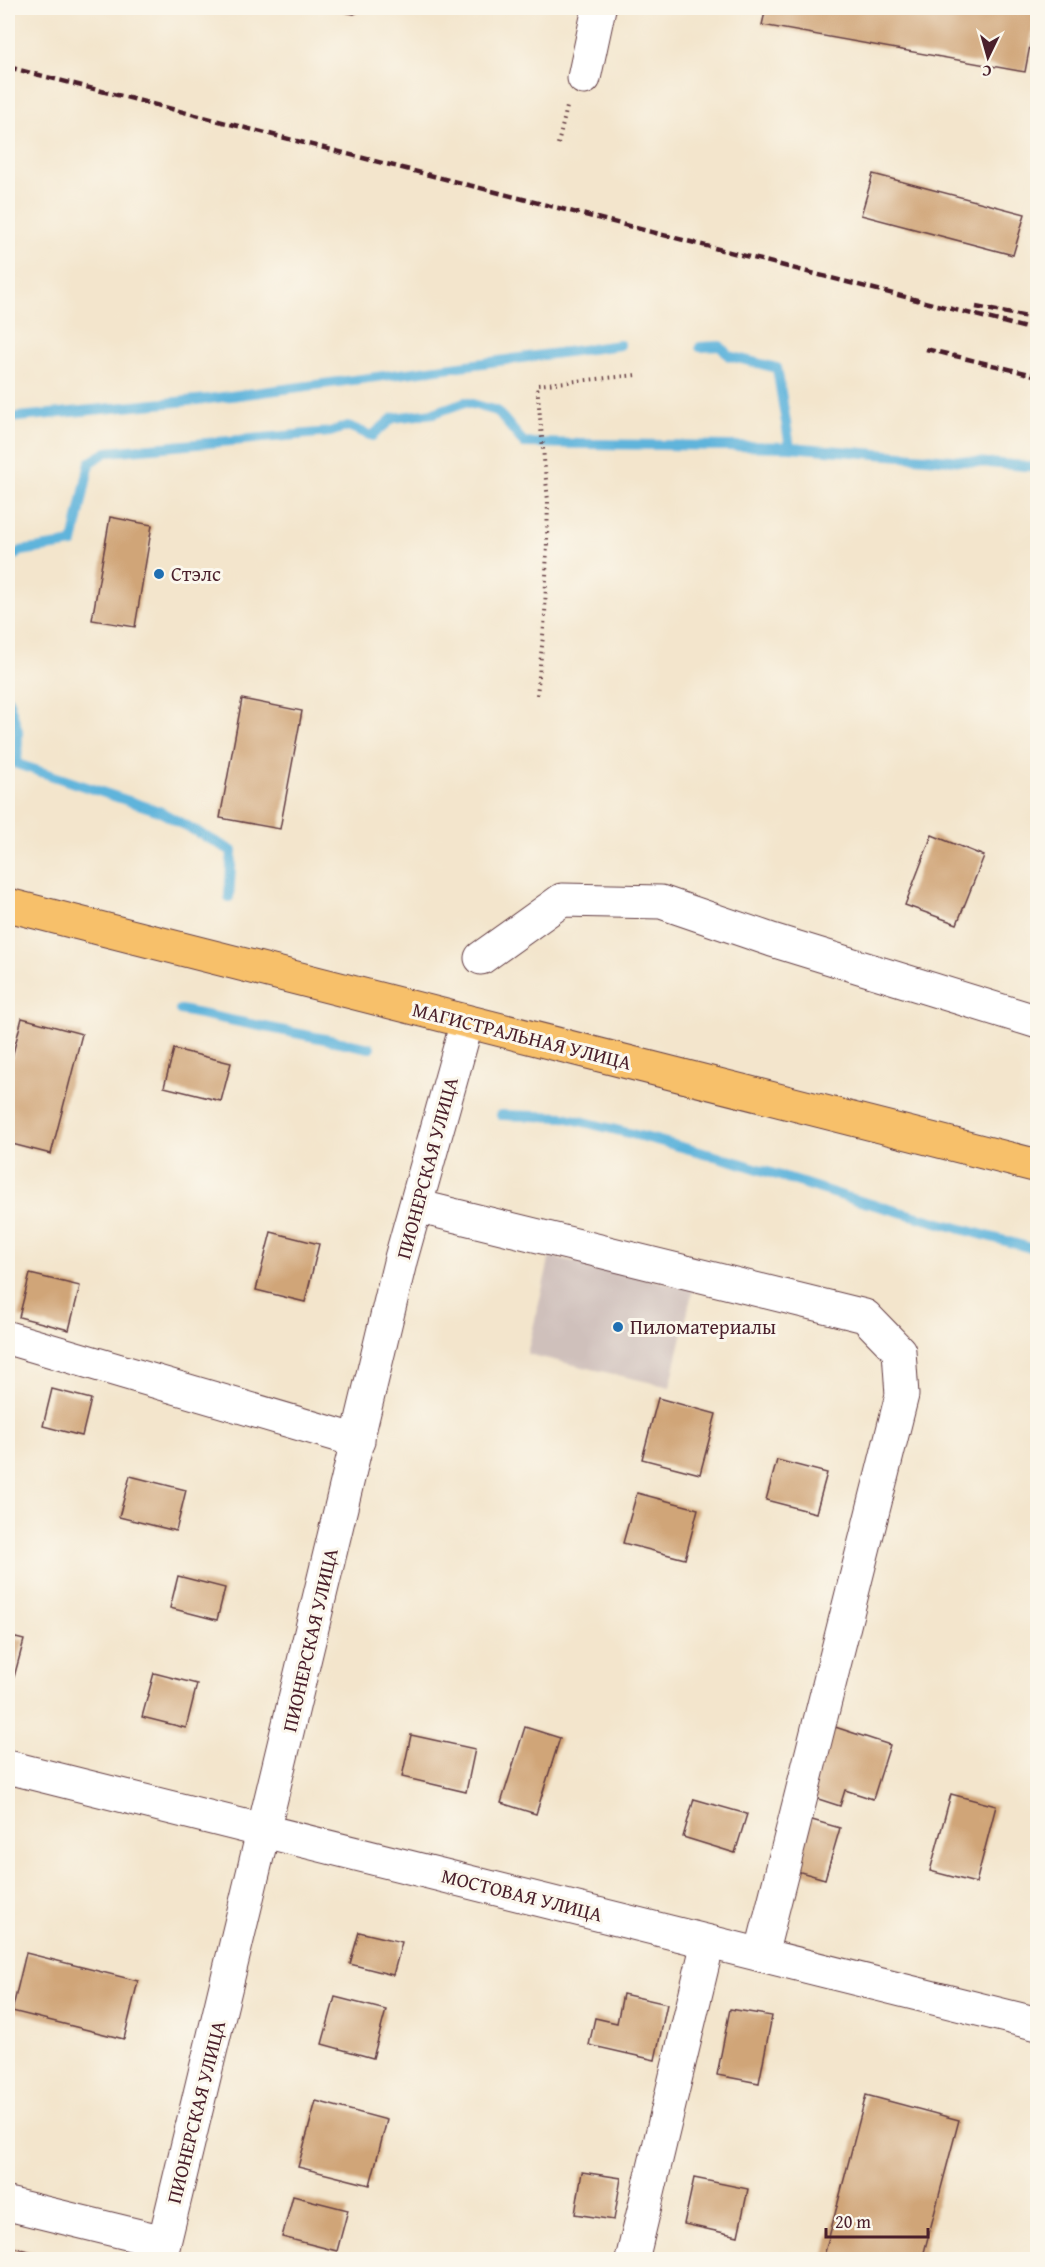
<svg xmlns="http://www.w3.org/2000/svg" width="1045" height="2267" font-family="'Gentium Book Plus',serif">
<rect width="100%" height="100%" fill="#fbf7ec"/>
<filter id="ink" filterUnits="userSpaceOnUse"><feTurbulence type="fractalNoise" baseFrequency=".0167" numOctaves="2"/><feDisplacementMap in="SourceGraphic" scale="12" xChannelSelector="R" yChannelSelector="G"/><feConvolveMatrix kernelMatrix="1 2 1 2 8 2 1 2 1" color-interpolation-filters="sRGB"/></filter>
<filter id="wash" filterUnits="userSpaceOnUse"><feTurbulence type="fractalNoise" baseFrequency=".008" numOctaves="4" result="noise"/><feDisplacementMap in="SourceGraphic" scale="24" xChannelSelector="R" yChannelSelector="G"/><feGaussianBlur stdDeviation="1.35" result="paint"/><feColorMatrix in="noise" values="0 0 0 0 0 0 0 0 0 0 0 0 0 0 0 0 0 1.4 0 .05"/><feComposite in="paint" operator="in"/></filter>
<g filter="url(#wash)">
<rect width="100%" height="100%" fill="#f3e5cc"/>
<polygon fill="#cfc0bb" points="550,1256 693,1289 670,1387 527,1354"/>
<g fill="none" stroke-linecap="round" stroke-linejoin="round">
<g stroke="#5eb4db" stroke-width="10">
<polyline points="700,347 720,346 729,356 777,368 790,447"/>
<polyline points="8,418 208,399 620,345"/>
<polyline points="8,560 21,551 73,543 90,462 107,452 330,432 348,426 372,436 393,418 434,413 465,402 497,411 524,443 790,447 1038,467"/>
<polyline points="8,699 18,731 17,764 159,811 232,851 229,897"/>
<polyline points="180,1010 370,1048"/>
<polyline points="501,1115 564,1117 652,1139 733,1161 849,1198 1038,1250"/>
</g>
</g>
<g id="blocks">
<g fill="#d0a578">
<polygon points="339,8 366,8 354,14 344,12"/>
<polygon points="766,8 1037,8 1025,72 762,25"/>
<polygon points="873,174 1025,214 1013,255 861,215"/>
<polygon points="110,517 152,525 135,627 92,620"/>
<polygon points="242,699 302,711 280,829 220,818"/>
<polygon points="932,835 984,856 957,924 905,905"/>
<polygon points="22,1018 82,1034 51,1154 8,1143 8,1073"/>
<polygon points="174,1049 231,1063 221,1101 164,1087"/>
<polygon points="271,1232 319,1244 305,1302 256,1290"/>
<polygon points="30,1274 80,1286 69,1330 19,1317"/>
<polygon points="52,1389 91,1399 82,1436 43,1426"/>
<polygon points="658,1398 716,1414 700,1474 642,1459"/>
<polygon points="777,1460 827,1473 816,1513 766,1500"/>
<polygon points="130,1476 186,1490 176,1531 119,1517"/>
<polygon points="637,1493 698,1509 685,1559 623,1543"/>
<polygon points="178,1576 225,1588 217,1620 170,1608"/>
<polygon points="8,1636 24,1640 14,1677 8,1675"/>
<polygon points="154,1673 197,1684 186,1728 142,1717"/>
<polygon points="829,1725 890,1745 873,1799 845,1790 840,1806 806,1795"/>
<polygon points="525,1727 560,1738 536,1814 501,1803"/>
<polygon points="411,1735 475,1749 466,1792 402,1777"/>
<polygon points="951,1794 996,1806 976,1883 930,1871"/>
<polygon points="694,1799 747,1814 735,1853 683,1837"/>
<polygon points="805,1818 840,1828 825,1879 790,1869"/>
<polygon points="359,1932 402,1942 393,1975 350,1964"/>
<polygon points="26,1953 138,1981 124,2039 12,2011"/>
<polygon points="623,1994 667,2004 655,2060 589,2045 595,2018 617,2023"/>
<polygon points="335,1997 386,2010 373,2058 322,2044"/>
<polygon points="730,2009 772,2016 759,2083 717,2075"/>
<polygon points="866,2095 959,2120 922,2260 823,2260"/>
<polygon points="316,2101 387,2120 370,2185 298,2167"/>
<polygon points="582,2172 621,2178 614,2220 575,2214"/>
<polygon points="694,2178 748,2189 738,2236 684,2224"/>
<polygon points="293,2196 348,2210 337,2251 282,2237"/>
<polygon points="8,2246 60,2259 60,2260 8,2260"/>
</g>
</g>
</g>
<g filter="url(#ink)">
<use href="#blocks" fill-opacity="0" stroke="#633d43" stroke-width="1.5"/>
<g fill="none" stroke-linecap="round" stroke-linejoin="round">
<g stroke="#633d43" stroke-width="35">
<g id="minor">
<polyline points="584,78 599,8"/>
<polyline points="481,958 562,900 661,902 772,940 1038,1022"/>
<polyline points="416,1206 865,1316 899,1351 902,1395 761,1955"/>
<polyline points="8,1338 358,1441"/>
<polyline points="8,1767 1038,2024"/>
<polyline points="8,2204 164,2242"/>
<polyline points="160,2260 401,1258 467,1022"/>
<polyline points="632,2260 708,1942"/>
</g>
</g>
<g stroke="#633d43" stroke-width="35">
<polyline id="major" points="8,905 1038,1166"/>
</g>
<g stroke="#633d43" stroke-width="4" stroke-dasharray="1.5 4.5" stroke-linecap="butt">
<polyline points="558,144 567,107"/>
<polyline points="537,695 545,616 548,501 537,385 637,375"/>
</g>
<use href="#minor" stroke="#fff" stroke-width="33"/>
<use href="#major" stroke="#f7c06b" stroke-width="33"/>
<g stroke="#4a1f2b" stroke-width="4.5" stroke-dasharray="9 4.5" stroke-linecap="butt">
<polyline points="8,67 1038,331"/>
<polyline points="976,307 1038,319"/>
<polyline points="926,349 1038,376"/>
</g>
</g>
</g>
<g fill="#1f6fb2" stroke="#fbf7ec" stroke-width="2">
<circle cx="159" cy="574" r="6"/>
<circle cx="618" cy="1327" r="6"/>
</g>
<g text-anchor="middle" stroke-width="6" stroke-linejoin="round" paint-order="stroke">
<g font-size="20" fill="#4a1f2b" stroke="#fbf7ec" text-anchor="start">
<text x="171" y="581">Стэлс</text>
<text x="630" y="1334">Пиломатериалы</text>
</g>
<g font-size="20" fill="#4a1f2b" stroke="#fbf7ec">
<text transform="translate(522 1036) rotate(14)" y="7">МАГИСТРАЛЬНАЯ УЛИЦА</text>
<text transform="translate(427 1168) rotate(-75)" y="7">ПИОНЕРСКАЯ УЛИЦА</text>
<text transform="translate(310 1640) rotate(-77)" y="7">ПИОНЕРСКАЯ УЛИЦА</text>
<text transform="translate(522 1895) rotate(14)" y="7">МОСТОВАЯ УЛИЦА</text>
<text transform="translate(196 2112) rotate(-76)" y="7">ПИОНЕРСКАЯ УЛИЦА</text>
</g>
</g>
<rect width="1045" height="2267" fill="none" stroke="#fbf7ec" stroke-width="30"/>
<g transform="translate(988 57) rotate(185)" stroke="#fbf7ec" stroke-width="4.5" paint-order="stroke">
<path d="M0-4.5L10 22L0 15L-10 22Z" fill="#4a1f2b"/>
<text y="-9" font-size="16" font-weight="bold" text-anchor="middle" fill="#4a1f2b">С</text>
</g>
<path d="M826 2228v9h102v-9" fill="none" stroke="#4a1f2b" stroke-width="3"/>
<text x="835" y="2228" font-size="18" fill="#4a1f2b" stroke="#fbf7ec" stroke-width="4.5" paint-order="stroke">20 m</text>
</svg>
